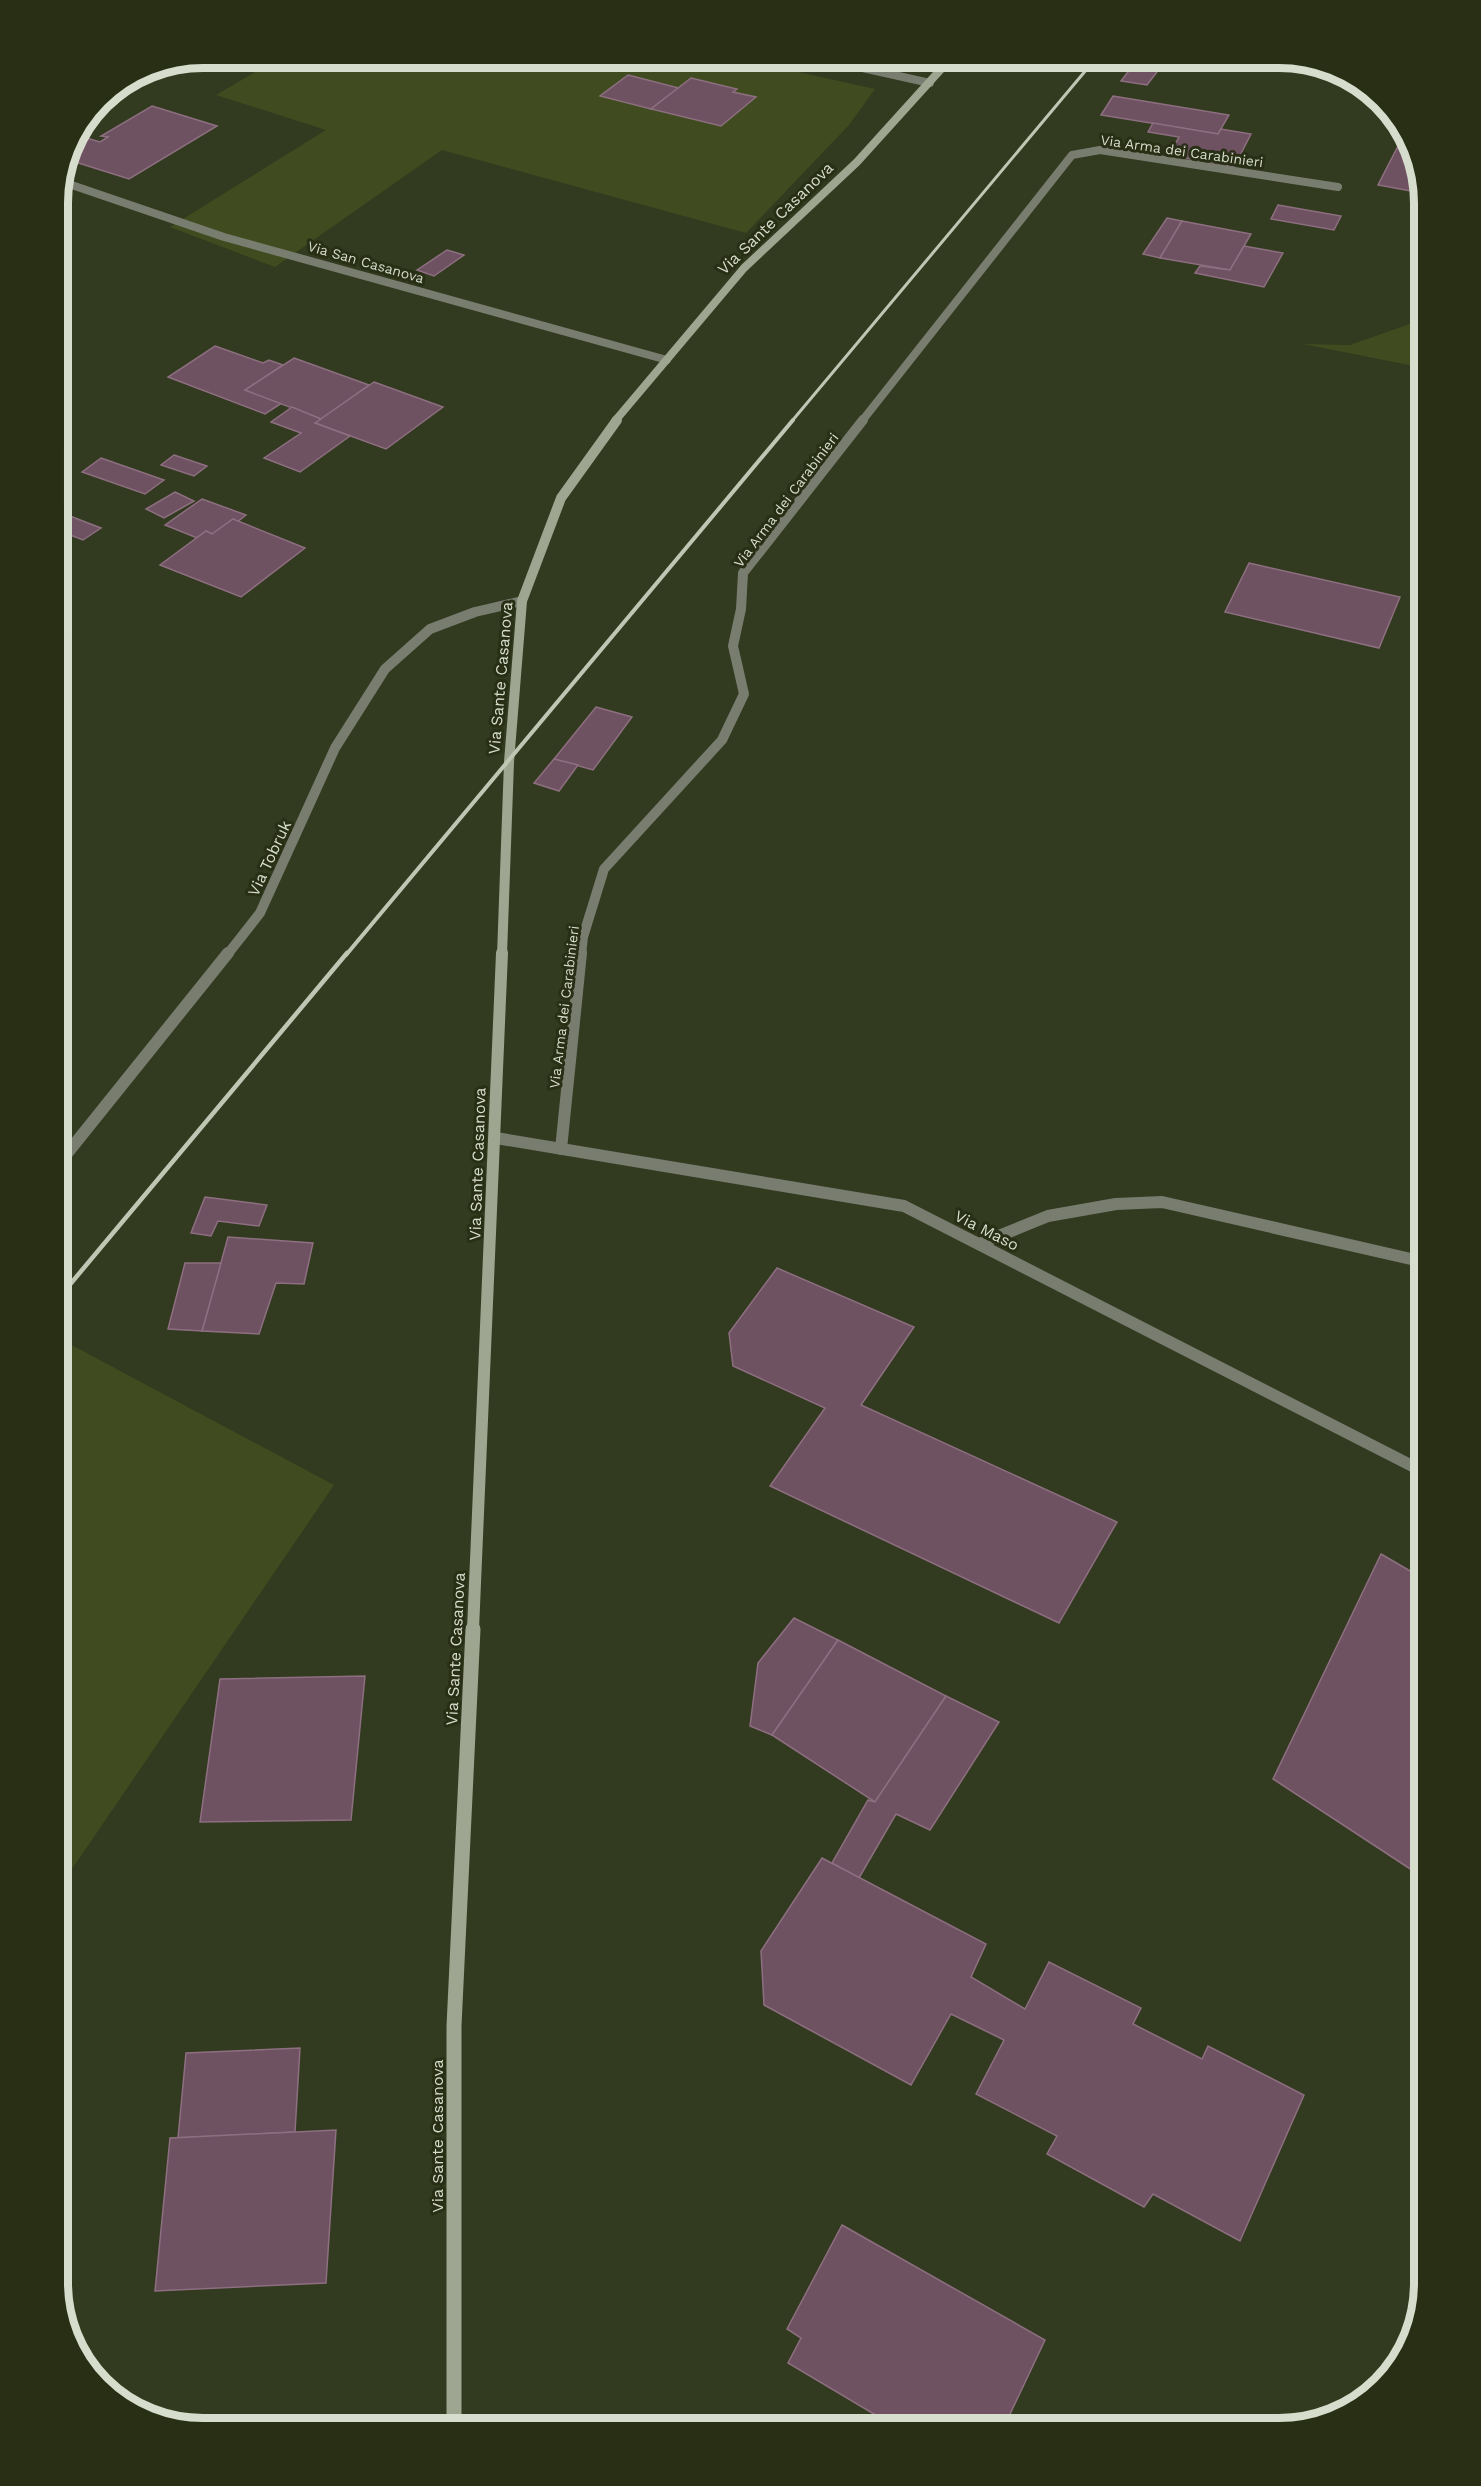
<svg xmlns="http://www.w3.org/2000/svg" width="1481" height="2486" font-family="'Work Sans',sans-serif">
<rect width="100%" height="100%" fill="#323a1f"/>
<g fill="#404c1f">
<polygon points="281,57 731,57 875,89 849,125 746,233 442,150 275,267 170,227 326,130 216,95"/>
<polygon points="1424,319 1424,368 1303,344 1350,345"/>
<polygon points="66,1342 334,1485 57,1891 57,1352"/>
</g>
<g fill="#6e5262" stroke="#8d6f80" stroke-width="1.5">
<polygon points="1134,64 1160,68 1147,85 1121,81"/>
<polygon points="628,75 679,88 651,109 600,96"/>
<polygon points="691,78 737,89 733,92 756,97 721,126 651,109"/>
<polygon points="1113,96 1229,115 1218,134 1101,115"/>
<polygon points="152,106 217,126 129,179 69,160 73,158 67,156 71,141 80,136 100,142 108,137 101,136"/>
<polygon points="1153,123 1218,134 1221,129 1251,134 1234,167 1169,155 1179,137 1148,132"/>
<polygon points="1398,146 1411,148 1422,193 1378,185"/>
<polygon points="1278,205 1341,216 1334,230 1271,219"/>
<polygon points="1167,218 1182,221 1160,258 1143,254"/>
<polygon points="1182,221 1251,234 1230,270 1160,258"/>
<polygon points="1244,246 1283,253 1264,287 1195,273 1200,266 1230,270"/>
<polygon points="447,250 464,255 434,276 417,270"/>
<polygon points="215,346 263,363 269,360 283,365 245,390 282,403 265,414 168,377"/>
<polygon points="294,358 369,385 321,419 245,390"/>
<polygon points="374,382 443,407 386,449 315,423"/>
<polygon points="292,407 321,419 315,423 350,436 300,472 264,458 301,433 271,422"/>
<polygon points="174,455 207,466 194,476 161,465"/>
<polygon points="101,458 164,480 145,494 82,472"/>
<polygon points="175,492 194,501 164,518 146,509"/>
<polygon points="202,499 246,515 237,522 233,519 212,534 206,531 197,538 165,525"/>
<polygon points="57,511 101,528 83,540 57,530"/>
<polygon points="233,519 305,548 241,597 160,565 206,531 212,534"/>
<polygon points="1249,563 1400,597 1379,648 1225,612"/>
<polygon points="596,707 632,717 593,770 554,759"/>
<polygon points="554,759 578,765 559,791 534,783"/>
<polygon points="205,1197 267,1205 259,1226 218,1221 211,1236 191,1233"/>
<polygon points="228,1237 313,1243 304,1284 276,1283 259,1334 202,1331"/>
<polygon points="185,1263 221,1263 202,1331 168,1329"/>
<polygon points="777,1268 914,1327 861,1405 1117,1522 1059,1623 770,1486 825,1408 733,1366 729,1333"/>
<polygon points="1381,1554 1424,1579 1424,1878 1273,1779"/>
<polygon points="794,1618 838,1640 772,1735 750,1726 758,1663"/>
<polygon points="838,1640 946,1696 875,1802 772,1735"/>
<polygon points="365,1676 351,1820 200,1822 220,1679"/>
<polygon points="946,1696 999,1722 930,1830 896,1814 859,1878 832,1863 868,1800 875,1802"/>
<polygon points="822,1858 986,1944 971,1977 1025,2009 1049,1962 1141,2008 1133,2024 1202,2059 1208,2046 1304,2095 1240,2241 1153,2194 1144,2207 1047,2154 1057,2136 976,2094 1004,2040 951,2014 911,2085 764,2005 761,1951"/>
<polygon points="300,2048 295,2132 178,2138 186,2053"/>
<polygon points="336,2130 326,2283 155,2291 170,2138"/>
<polygon points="842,2225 1045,2340 1003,2429 899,2429 788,2363 801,2338 787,2329"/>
</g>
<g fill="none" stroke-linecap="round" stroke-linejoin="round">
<polyline stroke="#797d70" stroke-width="12" points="979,1244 1048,1216 1116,1204 1162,1202 1424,1262"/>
<g stroke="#797d70" stroke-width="8">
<polyline points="813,57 930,83"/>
<polyline points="60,181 224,237 667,360"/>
<polyline points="862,421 1072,155 1100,150 1338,187"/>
</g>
<g stroke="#797d70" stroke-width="10">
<polyline points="227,955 260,913 335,748 385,669 430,629 475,612 522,601"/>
<polyline points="581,955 583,937 604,869 722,740 744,694 733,646 741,609 743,573 863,420"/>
</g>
<g stroke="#797d70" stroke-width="12">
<polyline points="496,1138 904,1206 1424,1472"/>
<polyline points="561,1149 581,953"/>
<polyline points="57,1166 228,953"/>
</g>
<polyline stroke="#9ea590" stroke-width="8" points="615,421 744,268 857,162 952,57"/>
<polyline stroke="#9ea590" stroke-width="10" points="502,955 509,762 522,601 561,498 617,420"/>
<polyline stroke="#9ea590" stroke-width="12" points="473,1630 502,953"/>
<polyline stroke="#9ea590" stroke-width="15" points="454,2429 454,2026 473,1629"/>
<polyline stroke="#bfc6b3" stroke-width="3" points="792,421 1097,57"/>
<polyline stroke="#bfc6b3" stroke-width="4" points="346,955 793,420"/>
<polyline stroke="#bfc6b3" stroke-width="4.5" points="57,1300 347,953"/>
</g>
<g text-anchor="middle" stroke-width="6" stroke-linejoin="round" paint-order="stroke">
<g font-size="14" fill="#d7ddcc" stroke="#282f15">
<text transform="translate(1182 151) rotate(8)" y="5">Via Arma dei Carabinieri</text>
<text transform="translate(366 262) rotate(16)" y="5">Via San Casanova</text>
<text transform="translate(786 500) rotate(-53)" y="5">Via Arma dei Carabinieri</text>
<text transform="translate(564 1007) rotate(-83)" y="5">Via Arma dei Carabinieri</text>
</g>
<g font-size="16" fill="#d7ddcc" stroke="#282f15">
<text transform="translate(775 218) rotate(-44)" y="6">Via Sante Casanova</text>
<text transform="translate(500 678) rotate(-85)" y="6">Via Sante Casanova</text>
<text transform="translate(269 858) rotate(-65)" y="6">Via Tobruk</text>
<text transform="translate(477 1164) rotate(-88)" y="6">Via Sante Casanova</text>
<text transform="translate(987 1230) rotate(27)" y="6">Via Maso</text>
<text transform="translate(455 1649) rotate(-87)" y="6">Via Sante Casanova</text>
<text transform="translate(437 2136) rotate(-90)" y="6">Via Sante Casanova</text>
</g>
</g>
<path d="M0 0H1481V2486H0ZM203 68H1279A135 135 0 0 1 1414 203V2283A135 135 0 0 1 1279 2418H203A135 135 0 0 1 68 2283V203A135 135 0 0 1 203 68Z" fill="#282f15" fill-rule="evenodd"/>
<path fill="none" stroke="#d7ddcc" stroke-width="8" d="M203 68H1279A135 135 0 0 1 1414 203V2283A135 135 0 0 1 1279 2418H203A135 135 0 0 1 68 2283V203A135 135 0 0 1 203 68Z"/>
</svg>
